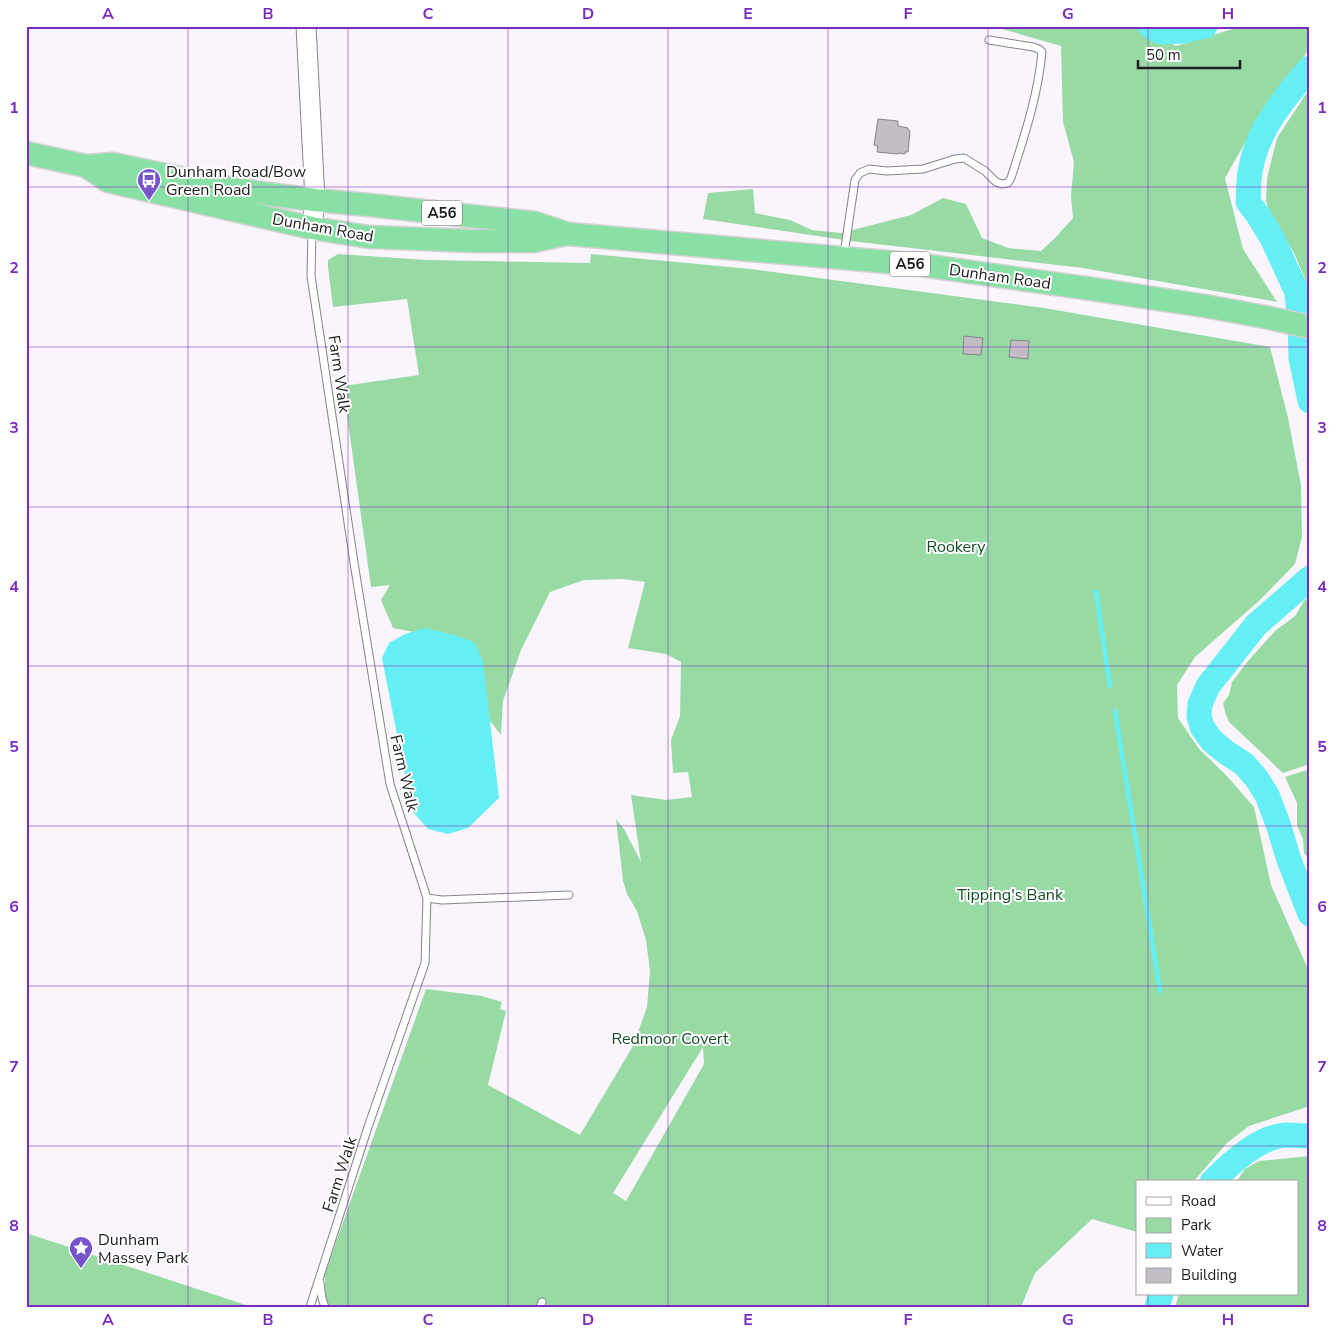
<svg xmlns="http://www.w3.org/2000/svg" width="1336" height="1333" font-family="'Nunito Sans',sans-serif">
<rect width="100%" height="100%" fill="#faf4fd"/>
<g fill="#97daa4" fill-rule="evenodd">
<polygon points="992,26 1146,26 1176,46 1243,26 1310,26 1310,48 1262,113 1225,178 1243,249 1277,302 1083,268 851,241 703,219 708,193 753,189 755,213 790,220 812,230 841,233 911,215 943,198 966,204 982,238 1008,248 1041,251 1056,237 1073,218 1071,196 1074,162 1063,122 1061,46"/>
<polygon points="1310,88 1310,295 1306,281 1294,253 1270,214 1266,201 1267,178 1277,138"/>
<path d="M 338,254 L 427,260 L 590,263 L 591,254 L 751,269 L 1044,308 L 1270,347 L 1288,418 L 1301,485 L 1302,537 L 1295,564 L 1260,600 L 1195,657 L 1177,685 L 1178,718 L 1199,749 L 1226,775 L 1254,807 L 1271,885 L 1307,967 L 1310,970 L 1310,1106 L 1249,1126 L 1227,1143 L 1193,1182 L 1137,1182 L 1137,1232 L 1092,1219 L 1035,1273 L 1021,1307 L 330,1307 L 325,1295 L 325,1273 L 426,989 L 482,996 L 502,1002 L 500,1009 L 506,1011 L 488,1085 L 580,1135 L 633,1046 L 647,1007 L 650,971 L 646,940 L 637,911 L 627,894 L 623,881 L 616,819 L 624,829 L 641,862 L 631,795 L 666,800 L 692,797 L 688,772 L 673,773 L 671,740 L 680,716 L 681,662 L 666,654 L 628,648 L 645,582 L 623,579 L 584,580 L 550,592 L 521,650 L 503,701 L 501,735 L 476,703 L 444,638 L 393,628 L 381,600 L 390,585 L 371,587 L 343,386 L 419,375 L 407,299 L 333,307 L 328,267 L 328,260 ZM 703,1047 L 704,1064 L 626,1201 L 613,1193 Z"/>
<polygon points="1310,596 1310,764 1283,773 1229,722 1225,712 1223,703 1229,695 1232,682 1248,661 1275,631 1295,616 1304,601"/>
<polygon points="1310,769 1310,860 1304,853 1303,839 1297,825 1297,803 1285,777"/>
<polygon points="1310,1156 1310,1307 1175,1307 1179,1294 1297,1294 1297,1182 1236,1182 1245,1169 1259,1161"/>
<polygon points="26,1233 246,1305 247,1307 26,1307"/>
</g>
<polygon fill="#65eff4" points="425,628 457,636 474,642 483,661 499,798 468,828 448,834 428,829 412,811 382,658 389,643 405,634"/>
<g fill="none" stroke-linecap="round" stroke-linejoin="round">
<g stroke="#65eff4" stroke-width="4.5">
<polyline points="1096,591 1110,686"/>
<polyline points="1115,711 1160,991"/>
</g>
<g stroke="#65eff4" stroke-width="25">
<polyline points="1150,26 1161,32 1182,31 1205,26"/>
<path d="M 1310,68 C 1285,97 1258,129 1251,167 C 1248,179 1249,191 1248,202 L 1258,215 L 1272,238 L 1297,292 L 1300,325 L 1301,358 L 1310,401"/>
<polyline points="1310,578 1256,625 1208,686 1200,704 1199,716 1202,727 1212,741 1227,753 1244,764 1257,779 1267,795 1278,824 1289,860 1310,914"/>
<path d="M 1212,1182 C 1231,1163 1258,1137 1286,1135 C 1294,1135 1302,1136 1310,1136"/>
<polyline points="1157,1307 1161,1294"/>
</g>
</g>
<g fill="#c2bcc5" stroke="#89848c">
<polygon points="878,119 898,121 898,126 908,128 908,130 910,131 908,152 905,152 905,154 898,153 898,154 877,152 878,146 874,145"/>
<polygon points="964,336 983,338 981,355 963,354"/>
<polygon points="1011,340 1029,341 1028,359 1009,357"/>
</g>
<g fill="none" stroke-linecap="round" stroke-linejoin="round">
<g stroke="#88838b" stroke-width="9">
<g id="service">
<path d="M 844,254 L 855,180 L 860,173 L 869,169 L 887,171 L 923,169 L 955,159 L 964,158 L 985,171 L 996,182 L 1002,184 L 1008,183 L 1011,178 C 1024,137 1038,96 1042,52 L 1039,49 L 1033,47 L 989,40"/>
<polyline points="427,898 442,900 569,895"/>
<polyline points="320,1283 322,1298 325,1307"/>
<polyline points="310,1307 368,1127 425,963 427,898 390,784 355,569 311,276 312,231"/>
<polyline points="540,1307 542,1302"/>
</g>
</g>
<g stroke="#88838b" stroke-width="21">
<polyline id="secondary" points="306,26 315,200 312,228"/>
</g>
<g stroke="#d2d2d2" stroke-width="25">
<g id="trunk">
<polyline points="26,153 86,166 113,164 208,184 260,193 315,200 369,205 535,223 568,234 922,265 1099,290 1205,306 1265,317 1310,327"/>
<polyline points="86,166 108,181 312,228 369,237 473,241 534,241 566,234"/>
</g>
</g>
<use href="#service" stroke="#fff" stroke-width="7"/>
<use href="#secondary" stroke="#fff" stroke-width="19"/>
<use href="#trunk" stroke="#88e0a4" stroke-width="22"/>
</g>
<path fill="none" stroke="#7b2cbf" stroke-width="1" stroke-opacity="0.55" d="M 188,26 L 188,1307M 348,26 L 348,1307M 508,26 L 508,1307M 668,26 L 668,1307M 828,26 L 828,1307M 988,26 L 988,1307M 1148,26 L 1148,1182M 26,187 L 1310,187M 26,347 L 1310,347M 26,507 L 1310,507M 26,666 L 1310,666M 26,826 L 1310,826M 26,986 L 1310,986M 26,1146 L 1310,1146M 1148,1294 L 1148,1307"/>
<defs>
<g id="bus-pin" transform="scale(1.25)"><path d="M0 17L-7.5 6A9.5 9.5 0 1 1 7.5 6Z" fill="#7753cc" stroke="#fff"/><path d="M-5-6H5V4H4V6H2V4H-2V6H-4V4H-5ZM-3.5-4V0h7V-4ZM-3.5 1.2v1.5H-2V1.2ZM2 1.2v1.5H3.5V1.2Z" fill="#fff"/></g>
<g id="sight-pin" transform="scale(1.25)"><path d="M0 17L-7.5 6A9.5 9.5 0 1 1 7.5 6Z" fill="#7753cc" stroke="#fff"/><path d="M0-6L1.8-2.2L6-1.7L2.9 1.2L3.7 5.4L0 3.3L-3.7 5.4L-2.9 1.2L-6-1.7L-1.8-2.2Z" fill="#fff"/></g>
</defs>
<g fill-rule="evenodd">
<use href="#bus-pin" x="149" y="180"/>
<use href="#sight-pin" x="81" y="1248"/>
</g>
<g text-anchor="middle" stroke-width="4" stroke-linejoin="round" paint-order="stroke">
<g fill="#fff" stroke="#626163" stroke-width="1">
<rect x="422" y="200.5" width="40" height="25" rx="4"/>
<rect x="890" y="251.5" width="40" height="25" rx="4"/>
</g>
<g font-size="15" font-weight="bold" fill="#1f1d20">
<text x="442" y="218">A56</text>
<text x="910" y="269">A56</text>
</g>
<g font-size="16" fill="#1f1d20" stroke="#fff" text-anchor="start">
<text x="166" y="177">Dunham Road/Bow<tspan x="166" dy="18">Green Road</tspan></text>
<text x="98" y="1245">Dunham<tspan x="98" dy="18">Massey Park</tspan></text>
</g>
<g font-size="16" fill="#1f1d20" stroke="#fff">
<text transform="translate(323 227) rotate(10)" y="6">Dunham Road</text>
<text transform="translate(1000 276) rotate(8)" y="6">Dunham Road</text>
<text transform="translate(340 374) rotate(82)" y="6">Farm Walk</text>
<text transform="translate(405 773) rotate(77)" y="6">Farm Walk</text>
<text transform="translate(339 1174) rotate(-72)" y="6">Farm Walk</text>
</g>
<g font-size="16" fill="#144e26" stroke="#fff">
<text x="956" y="552">Rookery</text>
<text x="1010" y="900">Tipping's Bank</text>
<text x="670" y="1044">Redmoor Covert</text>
</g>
</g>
<rect width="1336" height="1333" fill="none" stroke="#ffffff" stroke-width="55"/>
<rect x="1136" y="1180" width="162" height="115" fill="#ffffff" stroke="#a5a5a6"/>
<rect x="1146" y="1197" width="25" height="8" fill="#ffffff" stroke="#a5a5a6"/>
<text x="1181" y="1206" font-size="15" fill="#1f1d20">Road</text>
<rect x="1146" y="1218" width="25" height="15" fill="#97daa4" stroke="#a5a5a6"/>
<text x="1181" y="1230" font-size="15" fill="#1f1d20">Park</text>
<rect x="1146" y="1243" width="25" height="15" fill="#65eff4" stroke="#a5a5a6"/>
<text x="1181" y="1256" font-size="15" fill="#1f1d20">Water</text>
<rect x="1146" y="1268" width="25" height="15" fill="#c2bcc5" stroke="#a5a5a6"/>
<text x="1181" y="1280" font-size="15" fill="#1f1d20">Building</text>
<path d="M1138 60v8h102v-8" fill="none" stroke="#1f1d20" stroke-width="2.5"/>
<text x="1146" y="60" font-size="15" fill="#1f1d20" stroke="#ffffff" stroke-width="4" paint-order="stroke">50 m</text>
<rect x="28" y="28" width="1280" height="1278" fill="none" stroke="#7b2cbf" stroke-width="2"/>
<g font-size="16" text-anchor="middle" font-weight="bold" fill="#7b2cbf">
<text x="108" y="19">A</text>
<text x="268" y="19">B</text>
<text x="428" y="19">C</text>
<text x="588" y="19">D</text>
<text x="748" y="19">E</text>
<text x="908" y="19">F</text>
<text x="1068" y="19">G</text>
<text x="1228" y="19">H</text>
<text x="14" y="113">1</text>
<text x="1322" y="113">1</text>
<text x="14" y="273">2</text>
<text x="1322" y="273">2</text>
<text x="14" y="433">3</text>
<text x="1322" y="433">3</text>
<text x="14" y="592">4</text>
<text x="1322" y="592">4</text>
<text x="14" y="752">5</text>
<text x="1322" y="752">5</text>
<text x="14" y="912">6</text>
<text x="1322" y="912">6</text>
<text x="14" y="1072">7</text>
<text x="1322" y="1072">7</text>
<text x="14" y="1231">8</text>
<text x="1322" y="1231">8</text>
<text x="108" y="1325">A</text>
<text x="268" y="1325">B</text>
<text x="428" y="1325">C</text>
<text x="588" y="1325">D</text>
<text x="748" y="1325">E</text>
<text x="908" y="1325">F</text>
<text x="1068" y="1325">G</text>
<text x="1228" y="1325">H</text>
</g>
</svg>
